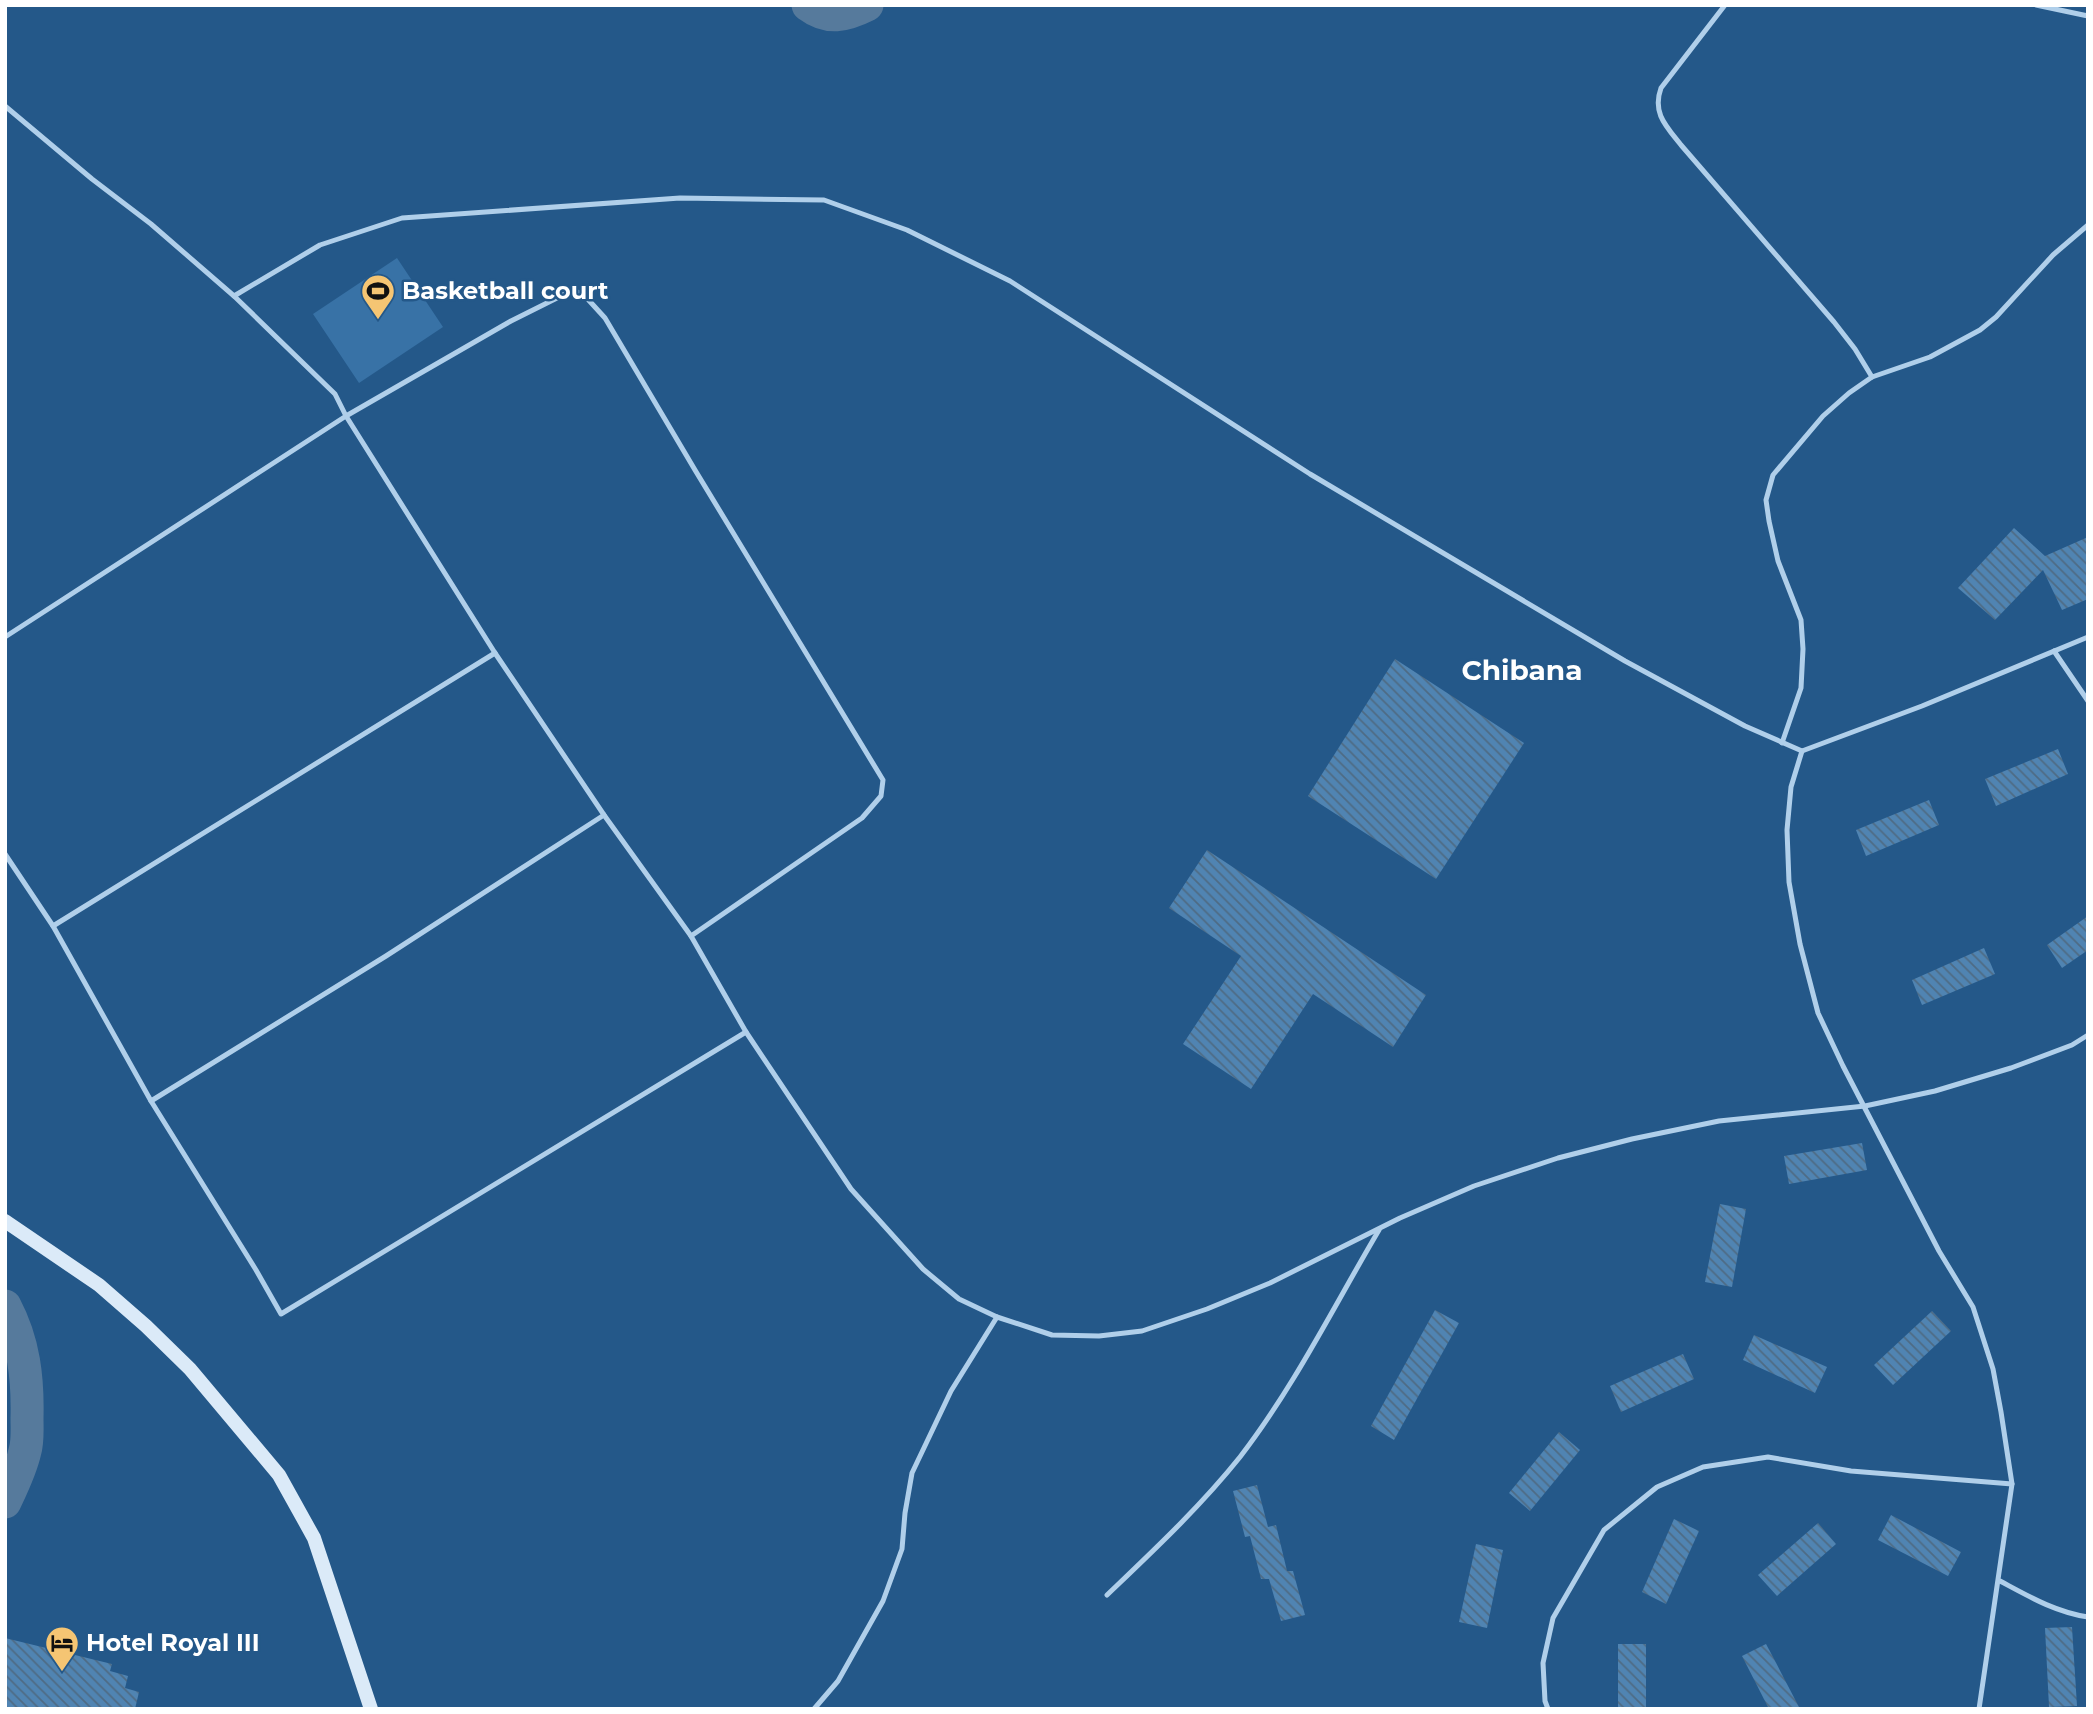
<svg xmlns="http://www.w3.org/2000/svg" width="2093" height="1714" font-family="Montserrat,sans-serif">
<defs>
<pattern id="building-back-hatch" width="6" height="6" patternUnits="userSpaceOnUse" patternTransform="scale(1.75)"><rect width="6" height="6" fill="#5084b2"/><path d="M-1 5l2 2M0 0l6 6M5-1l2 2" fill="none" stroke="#4e6b84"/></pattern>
</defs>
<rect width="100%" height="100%" fill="#245889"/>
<polygon fill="#3872a6" points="397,258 443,327 359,383 313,314"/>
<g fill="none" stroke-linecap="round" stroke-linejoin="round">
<g stroke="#567a9c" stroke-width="33">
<path d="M 808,5 C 828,20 845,16 867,5"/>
<path d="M 5,1306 C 24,1342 28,1378 27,1418 C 27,1429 28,1441 25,1451 C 21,1469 13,1485 5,1502"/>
</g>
</g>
<g fill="url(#building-back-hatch)">
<polygon points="2014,528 2045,556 2088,537 2088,599 2062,610 2043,570 1995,620 1958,588"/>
<polygon points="1395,659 1524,743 1436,879 1308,796"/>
<polygon points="2058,749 2068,774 1996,806 1985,779"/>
<polygon points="1929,800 1939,825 1866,856 1856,830"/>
<polygon points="1207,850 1426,995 1393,1047 1313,994 1251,1089 1183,1044 1241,956 1169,908"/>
<polygon points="2088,916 2088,950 2062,968 2047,945"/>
<polygon points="1984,948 1995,974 1922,1005 1912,980"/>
<polygon points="1862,1143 1867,1170 1789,1184 1784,1156"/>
<polygon points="1720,1204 1746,1209 1732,1287 1705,1282"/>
<polygon points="1435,1310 1459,1323 1394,1440 1371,1426"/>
<polygon points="1932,1311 1951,1331 1893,1385 1874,1365"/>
<polygon points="1754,1335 1827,1367 1815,1393 1743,1360"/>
<polygon points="1683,1354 1694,1379 1621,1412 1610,1386"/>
<polygon points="1559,1432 1580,1450 1530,1511 1509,1493"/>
<polygon points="1257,1485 1268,1527 1276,1525 1287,1571 1293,1571 1305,1615 1281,1621 1269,1579 1261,1579 1250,1536 1245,1537 1233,1491"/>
<polygon points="1891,1515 1961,1552 1948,1576 1878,1540"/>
<polygon points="1674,1519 1699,1531 1666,1604 1642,1592"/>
<polygon points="1818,1523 1836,1544 1777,1596 1758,1575"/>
<polygon points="1476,1544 1503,1550 1487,1628 1459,1622"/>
<polygon points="2072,1627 2077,1706 2049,1707 2045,1628"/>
<polygon points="5,1638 112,1664 110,1671 128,1676 125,1688 139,1692 135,1709 5,1709"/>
<polygon points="1618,1644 1646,1644 1646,1709 1618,1708"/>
<polygon points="1766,1644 1773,1657 1800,1709 1769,1709 1742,1656"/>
</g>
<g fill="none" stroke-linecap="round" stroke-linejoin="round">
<g stroke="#b0cfea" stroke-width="5">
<path d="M 1725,5 L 1661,88 C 1652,113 1666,126 1681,145 L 1834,322 L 1855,349 L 1872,377"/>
<polyline points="2036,5 2088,16"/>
<polyline points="5,106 92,179 151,224 234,296 335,394 346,416 495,653 604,815 691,936 746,1032 851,1189 923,1269 959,1299 997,1317 1052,1335 1099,1336 1142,1331 1207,1309 1270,1283 1400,1218 1474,1186 1558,1158 1632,1139 1719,1121 1865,1106 1935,1091 2011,1068 2072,1045 2088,1035"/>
<polyline points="234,296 320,245 402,218 680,198 824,200 907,230 1010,281 1310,474 1625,661 1745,726 1802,751 1922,706 2088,637"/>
<polyline points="5,637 346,416 511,321 573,290 584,295 605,318 695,470 883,780 881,796 862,818 691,936"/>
<polyline points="2054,651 2088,701"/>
<polyline points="1782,743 1801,688 1803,649 1801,620 1778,561 1769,521 1766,500 1773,475 1823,416 1849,393 1872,377 1930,357 1980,330 1996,317 2053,255 2088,225"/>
<polyline points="1802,751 1791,787 1787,830 1789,882 1800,944 1818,1013 1843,1066 1939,1251 1973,1307 1993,1369 2001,1412 2012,1484 1979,1709"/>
<polyline points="5,854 53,926 151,1101 256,1270 281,1314 746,1032"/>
<polyline points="53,926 495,653"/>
<polyline points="151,1101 386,956 604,815"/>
<path d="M 2000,1581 C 2028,1596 2055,1612 2088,1617"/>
<path d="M 1107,1595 C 1153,1551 1200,1507 1240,1457 C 1294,1387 1334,1306 1379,1230"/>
<polyline points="814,1709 838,1681 883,1601 902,1549 905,1513 912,1473 951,1391 997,1317"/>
<polyline points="1548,1709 1545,1701 1543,1663 1553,1618 1604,1530 1657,1487 1703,1467 1768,1457 1851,1471 2012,1484"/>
</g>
<polyline stroke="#dbeaf8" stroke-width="14" points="5,1221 99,1285 146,1326 190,1369 279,1475 314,1538 371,1709"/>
</g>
<defs>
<g id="stadium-pin" transform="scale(1.75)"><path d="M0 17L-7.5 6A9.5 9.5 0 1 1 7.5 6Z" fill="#f5c573" stroke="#245889"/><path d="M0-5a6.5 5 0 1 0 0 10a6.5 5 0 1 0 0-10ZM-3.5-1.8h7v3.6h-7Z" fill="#111"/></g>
<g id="hotel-pin" transform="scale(1.75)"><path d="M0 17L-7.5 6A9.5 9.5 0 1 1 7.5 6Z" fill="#f5c573" stroke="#245889"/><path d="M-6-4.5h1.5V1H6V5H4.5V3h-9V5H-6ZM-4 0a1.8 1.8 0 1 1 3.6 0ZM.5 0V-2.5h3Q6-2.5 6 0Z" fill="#111"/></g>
</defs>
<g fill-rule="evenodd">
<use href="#stadium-pin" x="378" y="291"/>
<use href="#hotel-pin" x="62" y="1643"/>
</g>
<g text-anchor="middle" stroke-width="5" stroke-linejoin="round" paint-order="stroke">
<g font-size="24" font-weight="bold" fill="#fff" stroke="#245889" text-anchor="start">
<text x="402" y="299">Basketball court</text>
<text x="86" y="1651">Hotel Royal III</text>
</g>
<g font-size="28" font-weight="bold" fill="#fff" stroke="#245889">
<text x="1522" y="680">Chibana</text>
</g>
</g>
<rect width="2093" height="1714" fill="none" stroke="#ffffff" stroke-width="14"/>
</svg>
